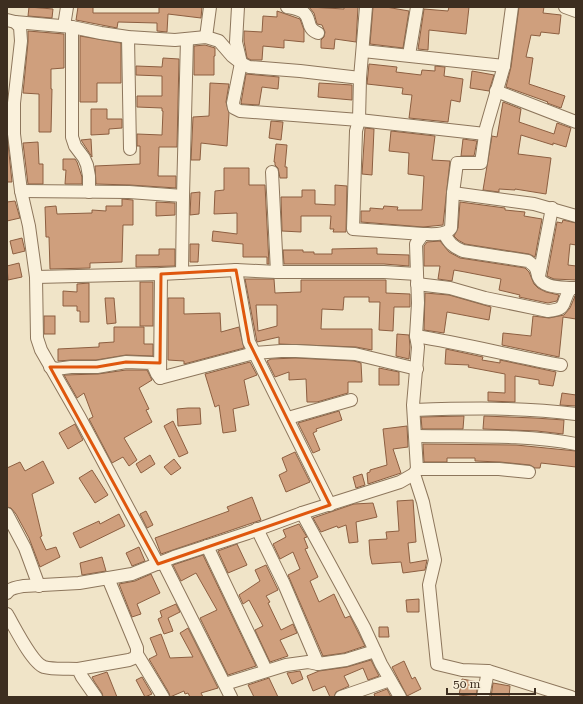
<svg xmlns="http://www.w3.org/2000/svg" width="583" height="704" font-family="'Roboto Serif',serif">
<rect width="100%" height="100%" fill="#f0e4c8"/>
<g fill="#cf9f7d" stroke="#8d5f41" fill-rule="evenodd">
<polygon points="29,7 53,9 52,18 28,16"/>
<polygon points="78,7 93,7 93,13 159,13 159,7 202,7 201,18 168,14 167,32 157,31 157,23 118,22 117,28 76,20"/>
<polygon points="309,7 344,9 344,7 358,7 356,42 335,39 334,49 321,48 321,40 324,37 325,32 322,25 317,24 314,13"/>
<polygon points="373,7 386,7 409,11 403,48 370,44"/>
<polygon points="449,7 469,7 466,34 429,30 428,50 418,49 424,9 448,11"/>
<polygon points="519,7 544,7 543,13 561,15 559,34 541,32 540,36 531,35 526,57 533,58 529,84 565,96 561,108 547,103 548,102 506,87 511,67"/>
<polygon points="277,11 300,19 304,30 304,42 284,40 284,48 263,46 262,60 251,60 247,58 244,41 244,31 262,32 263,16 277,17"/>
<polygon points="28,31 64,34 64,68 51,69 51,89 52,89 51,132 39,132 39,94 23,93 28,42"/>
<polygon points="80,36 121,43 121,83 97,83 97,102 80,102"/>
<polygon points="205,45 215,48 215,56 214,56 214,75 194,75 194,46"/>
<polygon points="163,58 179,59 177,147 159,147 158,176 176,176 176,188 130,185 96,184 95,166 140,164 140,146 137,146 137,134 162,135 163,111 162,111 162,108 137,107 137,96 162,96 162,76 136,75 136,66 162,67"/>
<polygon points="369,64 397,67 396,72 421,75 422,70 435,71 435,66 445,67 444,76 463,79 460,102 451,100 448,122 409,118 412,95 402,94 403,88 367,84"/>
<polygon points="472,71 494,75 489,91 470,88"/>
<polygon points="246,74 279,77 278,89 262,87 259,105 242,104 241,103"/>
<polygon points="210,83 229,84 226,102 229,113 227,146 201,143 200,160 191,160 193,117 209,116"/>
<polygon points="319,83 352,85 352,100 318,97"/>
<polygon points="503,102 521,109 519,122 554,134 557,123 571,128 566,147 553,143 553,145 521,135 518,154 551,158 546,194 515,189 515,190 499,189 499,192 483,190 492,136 497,137"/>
<polygon points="91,109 107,109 107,119 122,119 122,128 109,129 109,134 91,135"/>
<polygon points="271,121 283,122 281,140 269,138"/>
<polygon points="365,128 374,129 372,175 362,174"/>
<polygon points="391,131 435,136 432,160 450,161 443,225 423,227 361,222 361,211 370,211 370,208 383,209 384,206 398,207 397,210 422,210 424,176 408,174 409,153 389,151"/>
<polygon points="91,139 92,157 81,140"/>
<polygon points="463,139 477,141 474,156 461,156"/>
<polygon points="38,142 39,164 43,164 43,184 28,184 23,143"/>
<polygon points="7,143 8,143 12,182 7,182"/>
<polygon points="276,144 287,145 285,167 287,167 287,178 280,178 278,168 275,165 275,162 274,162"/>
<polygon points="63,159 75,159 77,162 82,177 82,184 65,184 66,170 63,170"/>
<polygon points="224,168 249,168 249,185 265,185 269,264 267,264 267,257 243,257 243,244 212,241 213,231 237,234 237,213 214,214 215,191 224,190"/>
<polygon points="335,185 347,186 346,232 333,232 334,229 330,229 331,216 301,216 301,232 282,231 281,197 302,197 302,190 315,190 315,204 335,205"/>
<polygon points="200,192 199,214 190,215 191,193"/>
<polygon points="122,199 133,200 133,225 123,225 122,262 90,263 90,268 50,269 49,237 46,237 45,207 56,206 57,214 92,213 92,210 106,211 106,206 122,206"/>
<polygon points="15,201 20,218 7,221 7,202"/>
<polygon points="156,202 175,203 175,215 156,216"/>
<polygon points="460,202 505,208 505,210 525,212 524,216 542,219 535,257 529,254 465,244 458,240 454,236 458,228"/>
<polygon points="563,220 576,223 576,245 570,244 568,265 576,266 576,280 554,279 547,276 557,222 562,223"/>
<polygon points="22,238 25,251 13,254 10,241"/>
<polygon points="440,241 449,252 460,258 525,268 529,272 534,284 538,288 546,292 559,295 557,301 548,303 519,297 520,295 499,290 501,279 465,272 454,270 452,281 438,279 440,266 424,266 424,246 427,242"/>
<polygon points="190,244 199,244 198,262 190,262"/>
<polygon points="377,248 377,254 409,255 409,266 384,264 284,264 283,250 303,250 303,252 314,252 314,254 332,254 332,249"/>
<polygon points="159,249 175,249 175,266 136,267 136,255 159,255"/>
<polygon points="19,263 22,277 8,280 7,266"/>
<path d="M 245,279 L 274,279 L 275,293 L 301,292 L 301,280 L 386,280 L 386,293 L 410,294 L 410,307 L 394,307 L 393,331 L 379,330 L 380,302 L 369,302 L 369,297 L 344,297 L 343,310 L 322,309 L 321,329 L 372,329 L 372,350 L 356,347 L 279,344 L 279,337 L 257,342 ZM 256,305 L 277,305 L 277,326 L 258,331 Z"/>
<rect x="140" y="282" width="13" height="44"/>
<polygon points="89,283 89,322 80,322 80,311 77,311 77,306 63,306 63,291 77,292 77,284"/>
<polygon points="425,293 449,295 491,307 489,320 447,312 444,333 424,330"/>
<polygon points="575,296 576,319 563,317 559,357 502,345 503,333 531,336 533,316 549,318 564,315 570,308"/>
<polygon points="105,298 114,298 116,323 107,324"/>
<polygon points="168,298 184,298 184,314 220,313 221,332 239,327 244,348 184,364 184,361 168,360"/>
<rect x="44" y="316" width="11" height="18"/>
<polygon points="114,327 144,327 144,344 153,344 153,356 126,355 96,360 71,360 58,361 58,349 99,347 99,343 114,342"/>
<polygon points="397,334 409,335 410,347 409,359 396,356"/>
<polygon points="446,349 483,357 482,360 500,363 500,360 556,372 553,386 539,384 539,380 515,376 515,402 488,401 488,392 505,393 505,374 468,367 469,365 445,364"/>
<polygon points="296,358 354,361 361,363 362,382 348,382 348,393 317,402 307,402 306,379 289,380 289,372 275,377 267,361 271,359"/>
<polygon points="250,362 257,375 244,380 249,405 233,409 236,431 223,433 219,405 215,407 205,374"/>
<polygon points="379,368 399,372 399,385 379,385"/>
<polygon points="126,370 147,370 152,380 139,388 149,409 146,410 152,422 124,438 137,460 129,466 123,457 112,463 89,419 93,417 84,393 77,398 64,375 98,374"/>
<polygon points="562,393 576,395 576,406 560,405"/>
<polygon points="188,408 200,408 201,424 178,426 177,409"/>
<polygon points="339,411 342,420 316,429 317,431 313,433 320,450 313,453 298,423"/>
<polygon points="464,416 463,429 422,429 421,417"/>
<polygon points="484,416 535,418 564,420 563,434 537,431 483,429"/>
<polygon points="173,421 188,453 179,457 164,426"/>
<polygon points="75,424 83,440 68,449 59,433"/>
<polygon points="407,426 408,447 393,449 401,473 368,484 367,473 370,472 370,470 387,465 383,429"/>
<polygon points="423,444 516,445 576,451 576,467 541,463 540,468 535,468 530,465 500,462 475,461 475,458 447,458 447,462 424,462"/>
<polygon points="295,452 310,482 286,492 279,475 287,471 282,458"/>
<polygon points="150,455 155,464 141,473 136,464"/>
<polygon points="174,459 181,468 171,475 164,467"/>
<polygon points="43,461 54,483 32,494 42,536 40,537 46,550 56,547 60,557 40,567 29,538 16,514 11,508 7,507 7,468 20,462 25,471"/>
<polygon points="92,470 108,495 95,503 79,478"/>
<polygon points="362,474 365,485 356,488 353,477"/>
<polygon points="252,497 261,520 161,554 155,538 229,511 227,507"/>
<polygon points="413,500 416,542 408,543 410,563 427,560 425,570 403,573 401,562 372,564 370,555 369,540 387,539 386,532 399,531 397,501"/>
<polygon points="373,503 377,517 356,522 358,542 349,543 346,525 338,528 337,526 321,532 313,518 354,504"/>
<polygon points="146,511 153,525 147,528 140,514"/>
<polygon points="119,514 125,526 80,548 73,533 99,521 100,524"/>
<polygon points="299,524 307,537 304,538 308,548 305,549 318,577 310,581 319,602 334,594 345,618 350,616 365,646 344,653 323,656 288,575 300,569 293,552 280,559 273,544 286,537 283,530"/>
<polygon points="237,544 247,565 228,573 218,551"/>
<polygon points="139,547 145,561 132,566 126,553"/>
<polygon points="203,555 256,666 228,675 200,618 217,610 196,573 181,581 173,565"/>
<polygon points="102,557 106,571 82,575 80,563"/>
<polygon points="266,565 278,590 266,596 270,602 268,603 281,630 293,624 297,633 280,640 288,656 270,662 255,630 263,626 249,600 243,604 239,595 260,581 255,570"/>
<polygon points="151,574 160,593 137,604 141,614 132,617 119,584 135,581"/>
<polygon points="419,599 419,612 407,612 406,600"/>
<polygon points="176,604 180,612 168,618 173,631 164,634 158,619 162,617 160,611"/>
<polygon points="379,627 388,627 389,637 379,637"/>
<polygon points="188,628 218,688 201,693 203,697 190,697 188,693 185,694 184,691 170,697 169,693 149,659 157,655 150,638 161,634 170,658 193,657 180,633"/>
<polygon points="371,660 379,676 368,680 363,668 344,676 349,686 336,692 334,697 330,697 325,686 313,691 307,676 319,671 347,667"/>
<polygon points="404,661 412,679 415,677 421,689 407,696 392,667"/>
<polygon points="300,671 303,679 292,684 287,673"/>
<polygon points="107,672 117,697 103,697 102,693 94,681 92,677"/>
<polygon points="142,677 152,694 145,697 136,680"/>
<polygon points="269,678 278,697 254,697 248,685"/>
<polygon points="462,679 478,682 476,697 459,695"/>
<polygon points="493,683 510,686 509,697 491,697"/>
<polygon points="387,689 391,697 375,697 374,694"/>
</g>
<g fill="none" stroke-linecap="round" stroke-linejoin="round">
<g stroke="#8d765c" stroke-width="14">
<g id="minor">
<polyline points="238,7 236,42 241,63 233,103 234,108 240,111 359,120 485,134"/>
<path d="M 287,7 C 292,8 299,9 303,12 C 312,18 305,28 318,33"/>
<polyline points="366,7 360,78 359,120 356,131 353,229 423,234"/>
<polyline points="565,7 576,11"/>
<polyline points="7,20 15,22 20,27 21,41 14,103 14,134 21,191 29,226 36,277 37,338 41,350 80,418 158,564"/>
<polyline points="15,22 72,27 101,33 128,37 175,40 206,37 219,41 232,56 241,63 249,67 300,71 360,78"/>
<polyline points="64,26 67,7"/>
<polyline points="72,27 72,137 75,146 84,158 87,165 89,176 89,192"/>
<polyline points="128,37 130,149"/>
<polyline points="206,37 210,7"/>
<polyline points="363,51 504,66"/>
<polyline points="409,55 417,7"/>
<polyline points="496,91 576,122"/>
<polyline points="272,172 277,272"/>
<polyline points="21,191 129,192 183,196"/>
<polyline points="453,193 534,204 576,216"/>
<path d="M 444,233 C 449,243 453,247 463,251 L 528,261 C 536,267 536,267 538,276 C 542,288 561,287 571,288"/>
<polyline points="236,270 249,342 330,505"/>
<polyline points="182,273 183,196 187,39"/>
<polyline points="539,276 552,208"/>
<polyline points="36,277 161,274 236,270 277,272 384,272 417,274"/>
<path d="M 417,284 L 450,288 L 485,298 L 548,311 C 570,309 560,302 571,288 L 576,288"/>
<path d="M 416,336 C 465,344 512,356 561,365"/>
<polyline points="50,367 56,369 71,367 97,367 126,362 152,363 157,374 160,378 161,274"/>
<polyline points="160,378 254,353 281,351 296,351 355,354 417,369"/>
<path d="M 414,410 C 468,408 522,407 576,414"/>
<polyline points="288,418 351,400"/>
<path d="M 416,436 C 468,437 525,434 576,444"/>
<polyline points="417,469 499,469 529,472"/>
<polyline points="414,474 423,502 435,560 429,585 437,664 462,670 488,671 571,697"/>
<polyline points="302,513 364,627 381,664 400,697"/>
<polyline points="7,514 25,548 39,586"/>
<polyline points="257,529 284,584 318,664"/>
<polyline points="207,546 266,670"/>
<polyline points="163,562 231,697"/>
<path d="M 7,593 C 10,588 18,587 24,586 L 79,583 L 132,574 L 174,557 L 248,533 L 302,513 L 400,482 L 414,474 L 417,469 L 413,405 L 418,347 L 416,336 L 418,303 L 416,244 L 423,234 C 432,234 446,236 451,228 L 453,193 L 457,163 L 481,163 L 486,128 L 504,66 L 512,7"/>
<path d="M 7,614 C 14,626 32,663 44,667 C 55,670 67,668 78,669 L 82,677 L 96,697"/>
<polyline points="137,654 163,697"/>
<polyline points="78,669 129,660 134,658 137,654 137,648 108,578"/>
<polyline points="225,684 286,665 308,662 318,664 346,660 375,651"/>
<polyline points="341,697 390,680"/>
<polyline points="483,697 488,671"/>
</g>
</g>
<use href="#minor" stroke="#faf1dc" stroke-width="12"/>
</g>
<path fill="none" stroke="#df570d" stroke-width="3" stroke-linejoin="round" d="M 236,270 L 249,342 L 330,505 L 158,564 L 50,367 L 97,367 L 126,362 L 160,363 L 161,274 Z"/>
<rect width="583" height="704" fill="none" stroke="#3d2e20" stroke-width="16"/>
<path d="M447 688v6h88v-6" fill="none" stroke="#3d2e20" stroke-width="2"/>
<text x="453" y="688" font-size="12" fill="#3d2e20" stroke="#f7eed8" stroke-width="3" paint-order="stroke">50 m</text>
</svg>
